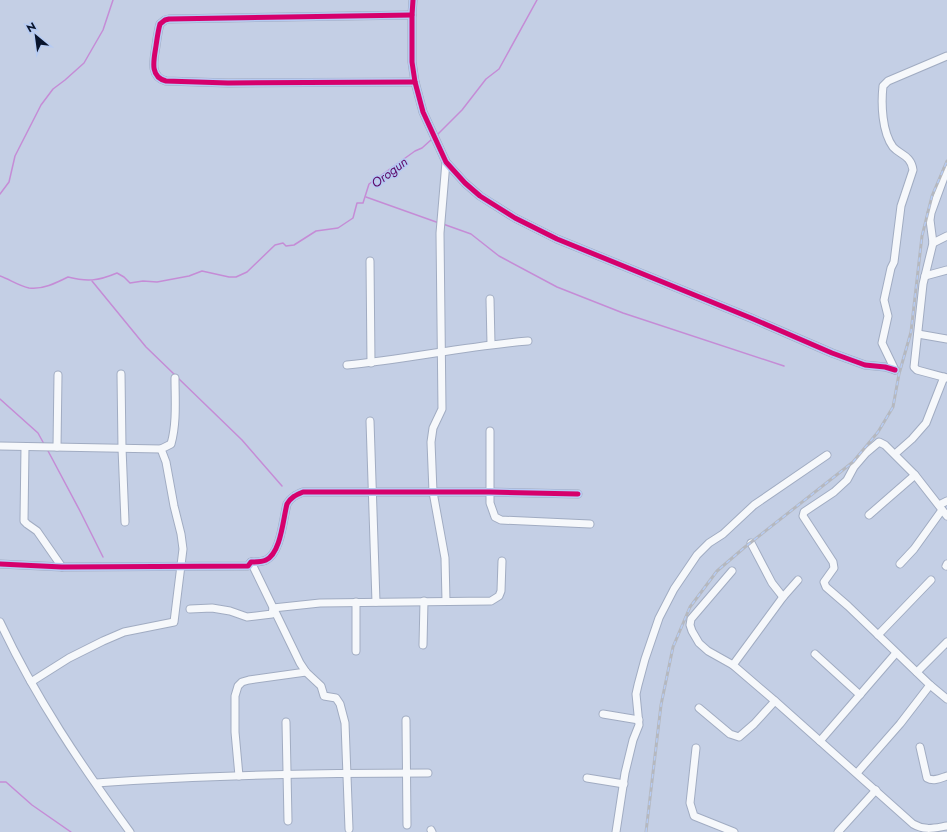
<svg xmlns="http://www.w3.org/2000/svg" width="947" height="832" font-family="Jost,sans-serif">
<rect width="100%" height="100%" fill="#c4cfe5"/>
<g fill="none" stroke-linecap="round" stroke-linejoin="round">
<g stroke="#c58cd6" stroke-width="1.5">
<polyline points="437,135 462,110 486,79 499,69 537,0"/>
<polyline points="0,194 9,182 15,156 41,105 53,89 65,80 84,63 103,30 113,0"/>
<polyline points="366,197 439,223"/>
<polyline points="443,224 471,234 499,256 557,287 623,313 784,366"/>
<path d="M 0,276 C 9,279 19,286 29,288 C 42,290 56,283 68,277 C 87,282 98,281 117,273 L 124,277 L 130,283 L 143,281 L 157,282 L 189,276 L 202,271 L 229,277 L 236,277 L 247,272 L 275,245 L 283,243 L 286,246 L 294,245 L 316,231 L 338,228 L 353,218 L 357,203 L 363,203 L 369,184 L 415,151 L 422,148 L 432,139"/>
<polyline points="92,281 146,347 175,375"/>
<polyline points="178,378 242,440 282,486"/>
<polyline points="0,399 38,433 44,444"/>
<polyline points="47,449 80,511 103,557"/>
<polyline points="0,782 6,782 32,805 71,832"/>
</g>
<g stroke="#a1acc2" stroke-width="9">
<g id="minor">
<polyline points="413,0 412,15 412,62 415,82 423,112 446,162 465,183 480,196 515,218 557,239 751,318 832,353 865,365 885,367 895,370"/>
<path d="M 412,15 L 169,19 L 165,20 L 160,24 C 158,31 157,39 156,46 C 154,59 149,77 166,81 L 228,83 L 415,82"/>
<polyline points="947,169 931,213 930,220 933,243 923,284 914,367 917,370 947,378"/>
<polyline points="933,243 947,236"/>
<polyline points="370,261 371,363"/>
<polyline points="925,276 947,270"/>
<polyline points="490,299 491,344"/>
<polyline points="918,334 947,339"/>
<path d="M 347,365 C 408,359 467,346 528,341"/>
<path d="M 895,370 L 882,343 L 888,316 L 884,300 L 891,268 L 894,262 L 901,206 L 913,170 C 911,155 900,155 893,147 C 882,132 881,104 883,86 L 888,81 L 947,56"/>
<polyline points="121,374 122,448 125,522"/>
<polyline points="370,421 376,602"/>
<polyline points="490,431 490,503 495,517 501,520 590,524"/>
<polyline points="0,446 161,449"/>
<polyline points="25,447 24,521 27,524 37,531 62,567"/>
<polyline points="57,447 58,375"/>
<polyline points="895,454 912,439 926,423 944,377"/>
<polyline points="939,505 947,501"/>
<polyline points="869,515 915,475"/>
<polyline points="947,516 915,475 885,445 879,442 866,453 854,467 847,480 834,492 804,512 803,516 833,562 834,568 824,582 826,587 848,606 930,685 947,699"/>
<polyline points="751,543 772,583 783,597"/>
<polyline points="251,562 300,663 306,672 321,686 324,696 336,698 340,704 345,723 349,829"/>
<path d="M 0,564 L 62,567 L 248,566 L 251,562 C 255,562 262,562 266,560 C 281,553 283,519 287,504 C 291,497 296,495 303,492 L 489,492 L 578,494"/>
<polyline points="900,564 914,549 942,510"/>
<polyline points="946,566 947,564"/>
<path d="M 732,571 L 691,619 L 690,625 L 692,631 L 699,643 L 708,651 L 733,665 L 775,701 L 913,824 C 925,831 934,828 947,826"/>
<polyline points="446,601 445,558 433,492 431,442 433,428 442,409 440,233 446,162"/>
<polyline points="356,602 356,651"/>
<polyline points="190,609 212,608 230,611 247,617 272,614 273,608 320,603 491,601 499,596 501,591 502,561"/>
<path d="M 0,622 C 35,697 81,765 130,832"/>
<polyline points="878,635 931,580"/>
<polyline points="423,645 424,601"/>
<polyline points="815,654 860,695"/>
<polyline points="733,665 783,597 798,580"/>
<polyline points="917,672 947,642"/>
<path d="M 31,682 L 69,658 L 103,641 L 124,632 L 174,622 L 183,549 L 181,534 L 174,506 L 166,462 L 161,449 L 171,444 C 177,423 175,399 175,378"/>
<polyline points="699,708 730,734 739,737 754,724 775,701"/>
<polyline points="603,714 639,720"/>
<polyline points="406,720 407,825"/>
<polyline points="286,722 288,821"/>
<polyline points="820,741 896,653"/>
<path d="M 920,747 L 927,778 C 934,782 941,778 947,776"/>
<polyline points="696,748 690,803 694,816 734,832"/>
<polyline points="857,773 900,724 930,685"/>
<polyline points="239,776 235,732 235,696 238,686 242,682 249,680 306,672"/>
<polyline points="587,778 624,784"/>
<path d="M 96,783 C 206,775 317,773 428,773"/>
<polyline points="431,830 432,832"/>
<polyline points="616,832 625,773 633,740 639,725 636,694 638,685 645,659 659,618 674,589 697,555 709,543 723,534 754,505 827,455"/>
<polyline points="838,832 876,790"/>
</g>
</g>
<use href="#minor" stroke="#f6f8fb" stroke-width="7"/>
<g stroke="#b5b8bf" stroke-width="3">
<polyline id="rail" points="646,832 661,705 673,647 690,607 717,571 745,547 853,462 878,432 893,407 899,374 911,332 922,236 932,196 947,161"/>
</g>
<use href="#rail" stroke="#b6cbf3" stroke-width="1.5" stroke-dasharray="4.5" stroke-linecap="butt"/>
<g stroke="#b6cbf3" stroke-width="8">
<g id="cycleway">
<polyline points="413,0 412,15 412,62 415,82 423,112 446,162 465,183 480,196 515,218 557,239 751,318 832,353 865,365 885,367 895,370"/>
<path d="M 412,15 L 169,19 L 165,20 L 160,24 C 158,31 157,39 156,46 C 154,59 149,77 166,81 L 228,83 L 415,82"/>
<path d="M 0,564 L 62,567 L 248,566 L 251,562 C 255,562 262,562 266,560 C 281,553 283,519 287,504 C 291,497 296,495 303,492 L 489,492 L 578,494"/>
</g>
</g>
<use href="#cycleway" stroke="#d6006c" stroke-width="5"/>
</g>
<g text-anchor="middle" stroke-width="3" stroke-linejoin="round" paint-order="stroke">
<g font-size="13" font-style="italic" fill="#5d0967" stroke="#b6cbf3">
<text transform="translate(389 172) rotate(-37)" y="5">Orogun</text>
</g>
</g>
<g transform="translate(36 36) rotate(331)" stroke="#b6cbf3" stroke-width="3" paint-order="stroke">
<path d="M0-3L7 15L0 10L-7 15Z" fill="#09142c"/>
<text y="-6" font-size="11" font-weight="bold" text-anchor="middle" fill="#09142c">N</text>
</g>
</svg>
